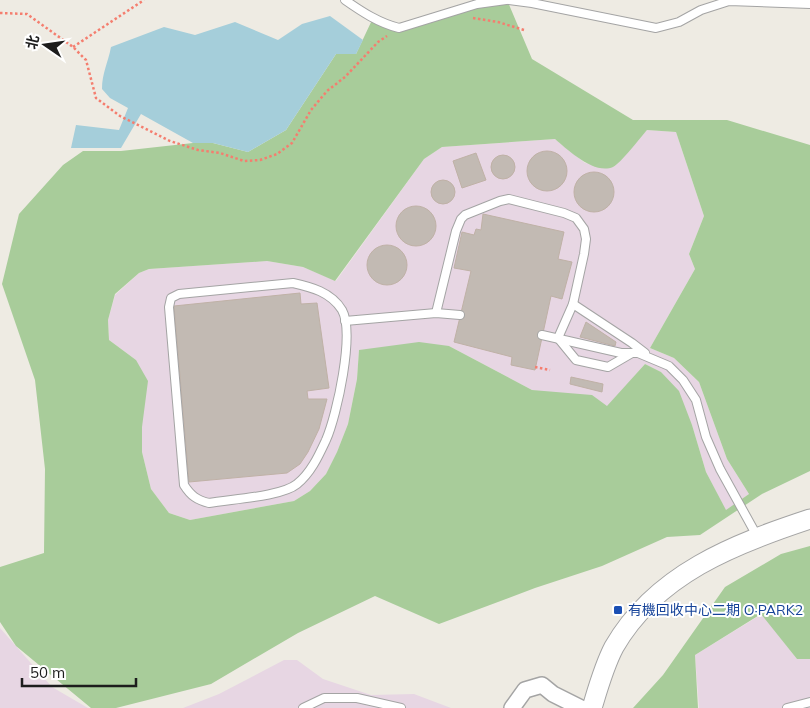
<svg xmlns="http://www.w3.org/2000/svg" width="810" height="708" font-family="Mulish,'Noto Sans SC',sans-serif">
<rect width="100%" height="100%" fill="#eeebe3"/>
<g fill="#e7d6e3">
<polygon points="647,130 676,132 704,216 689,254 695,269 650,348 674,358 699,382 727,459 749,494 726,511 706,472 692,425 661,372 645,364 607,407 532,390 449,346 359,350 357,379 348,424 337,452 326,474 310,491 294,501 190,520 169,513 151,489 142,452 142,427 136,360 109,340 108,320 115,295 139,273 149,269 267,261 303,267 336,281 424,159 442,147 555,139 585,163 614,167"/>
<polygon points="762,614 797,659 810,659 810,708 699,708 695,655"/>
<polygon points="0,628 52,687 88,708 0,708"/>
<polygon points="284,660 297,660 323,679 371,695 414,694 451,708 183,708 219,694"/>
</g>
<g fill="#a8cc9a" fill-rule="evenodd">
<path d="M 507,0 L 532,59 L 633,120 L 727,120 L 810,145 L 810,471 L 762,494 L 700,535 L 667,537 L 602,566 L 535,588 L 439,624 L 375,596 L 298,633 L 211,684 L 116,708 L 91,708 L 16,646 L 0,622 L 0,567 L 44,553 L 45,469 L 35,380 L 2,284 L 19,214 L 63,165 L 83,151 L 121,151 L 193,143 L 213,143 L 248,152 L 286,130 L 336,54 L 356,54 L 373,18 L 399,28 ZM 647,130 L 676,132 L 704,216 L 689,254 L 695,269 L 650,348 L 674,358 L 699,382 L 727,459 L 749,494 L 726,510 L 706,472 L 692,425 L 679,391 L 661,372 L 645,364 L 607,406 L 592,395 L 532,390 L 449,346 L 419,342 L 359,350 L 357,379 L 348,424 L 337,452 L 326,474 L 310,491 L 294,501 L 190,520 L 169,513 L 151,489 L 142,452 L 142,427 L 148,381 L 136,360 L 109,340 L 108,320 L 115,294 L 139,273 L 149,269 L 267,261 L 303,267 L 335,281 L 424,159 L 442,147 L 555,139 C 568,150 594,175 613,167 C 620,164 641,137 647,130 Z"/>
<polygon points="810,546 810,659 797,659 761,614 695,655 698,708 633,708 663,675 725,587 781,554"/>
</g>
<path fill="#a5ceda" d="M 330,16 L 363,40 L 356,54 L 336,54 L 286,130 L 248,152 L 213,143 L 193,143 L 141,114 L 121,148 L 71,148 L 76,125 L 119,130 L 128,108 L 110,98 L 102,89 C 102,73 108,63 111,47 L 164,27 L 195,35 L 235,22 L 278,40 L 302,24 Z"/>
<g fill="#c2bab3" stroke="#bfb1a6">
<circle cx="547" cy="171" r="20"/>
<polygon points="476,153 486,180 462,188 453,161"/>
<circle cx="503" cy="167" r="12"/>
<circle cx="594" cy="192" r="20"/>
<circle cx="443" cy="192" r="12"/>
<circle cx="416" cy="226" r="20"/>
<polygon points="483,214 564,232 558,259 572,262 562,299 551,296 535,370 511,365 512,357 454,342 471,271 454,268 462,232 474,235 476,229 481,230"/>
<circle cx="387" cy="265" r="20"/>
<polygon points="300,293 301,304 317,303 329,388 307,391 308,399 327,399 319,429 308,452 300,464 287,473 189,482 174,306"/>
<polygon points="586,322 616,342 615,346 580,337"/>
<polygon points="571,377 603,384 602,392 570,384"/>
</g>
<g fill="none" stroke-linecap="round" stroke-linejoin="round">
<g stroke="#a4a4a4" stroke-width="10">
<g id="service">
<path d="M 345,0 C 362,12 379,23 399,28 L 477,4 L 506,0"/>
<polyline points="509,0 532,3 656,28 679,22 701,10 729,1 810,4"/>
<path d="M 293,283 C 311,287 331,292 342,310 C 355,333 337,415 326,440 C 319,455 311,473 297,484 C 281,497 230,499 209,503 C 197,500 191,496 184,485 L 169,307 L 171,298 L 179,294 Z"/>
<polyline points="573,304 632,343 645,353"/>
<polyline points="436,313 456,231 461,219 465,215 500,201 509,199 564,213 576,218 584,229 586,239 584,254 573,304 558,338 576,360 608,367 632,353"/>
<polyline points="345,321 436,313 460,315"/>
<polyline points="542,335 621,353 638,353 669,366 683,380 696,400 706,437 720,469 757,536"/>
<polyline points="303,708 324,698 357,698 401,708"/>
<polyline points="787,708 810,702"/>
</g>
</g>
<g stroke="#a4a4a4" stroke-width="18">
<polyline id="minor" points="512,708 525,690 542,685 553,694 581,708"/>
</g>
<g stroke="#a4a4a4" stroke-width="21">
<path id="tertiary" d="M 592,708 C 598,688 604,666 614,647 C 656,574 734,544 810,519"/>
</g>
<g stroke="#f47e6f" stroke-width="2.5" stroke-dasharray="2.5 2.5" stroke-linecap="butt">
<polyline points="0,13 27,14 73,47 86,60 96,98 120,116 170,141 198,150 220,153 244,161 260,160 277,154 292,143 311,110 327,91 345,77 378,42 387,36"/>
<polyline points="473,18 498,22 524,30"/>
<polyline points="73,47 144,0"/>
<polyline points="535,367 550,370"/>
</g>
<use href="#service" stroke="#fff" stroke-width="8"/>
<use href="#minor" stroke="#fff" stroke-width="15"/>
<use href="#tertiary" stroke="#fff" stroke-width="19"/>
</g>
<rect fill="#1a4fb4" stroke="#fff" stroke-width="2" x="613" y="605" width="10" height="10" rx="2.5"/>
<g text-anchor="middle" stroke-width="4" stroke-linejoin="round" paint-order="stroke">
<g font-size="14" fill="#164399" stroke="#fff" text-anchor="start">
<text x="628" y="615">有機回收中心二期 O·PARK2</text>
</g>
</g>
<g transform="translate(45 45) rotate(283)" stroke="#ffffff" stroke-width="4" paint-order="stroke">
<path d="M0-4L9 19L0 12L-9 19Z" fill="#1d1d1d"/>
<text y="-8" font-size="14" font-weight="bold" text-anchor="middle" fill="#1d1d1d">北</text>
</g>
<path d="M22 678v8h114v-8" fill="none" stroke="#1d1d1d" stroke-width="2.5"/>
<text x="30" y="678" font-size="15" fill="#1d1d1d" stroke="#ffffff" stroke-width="4" paint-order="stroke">50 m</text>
</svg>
